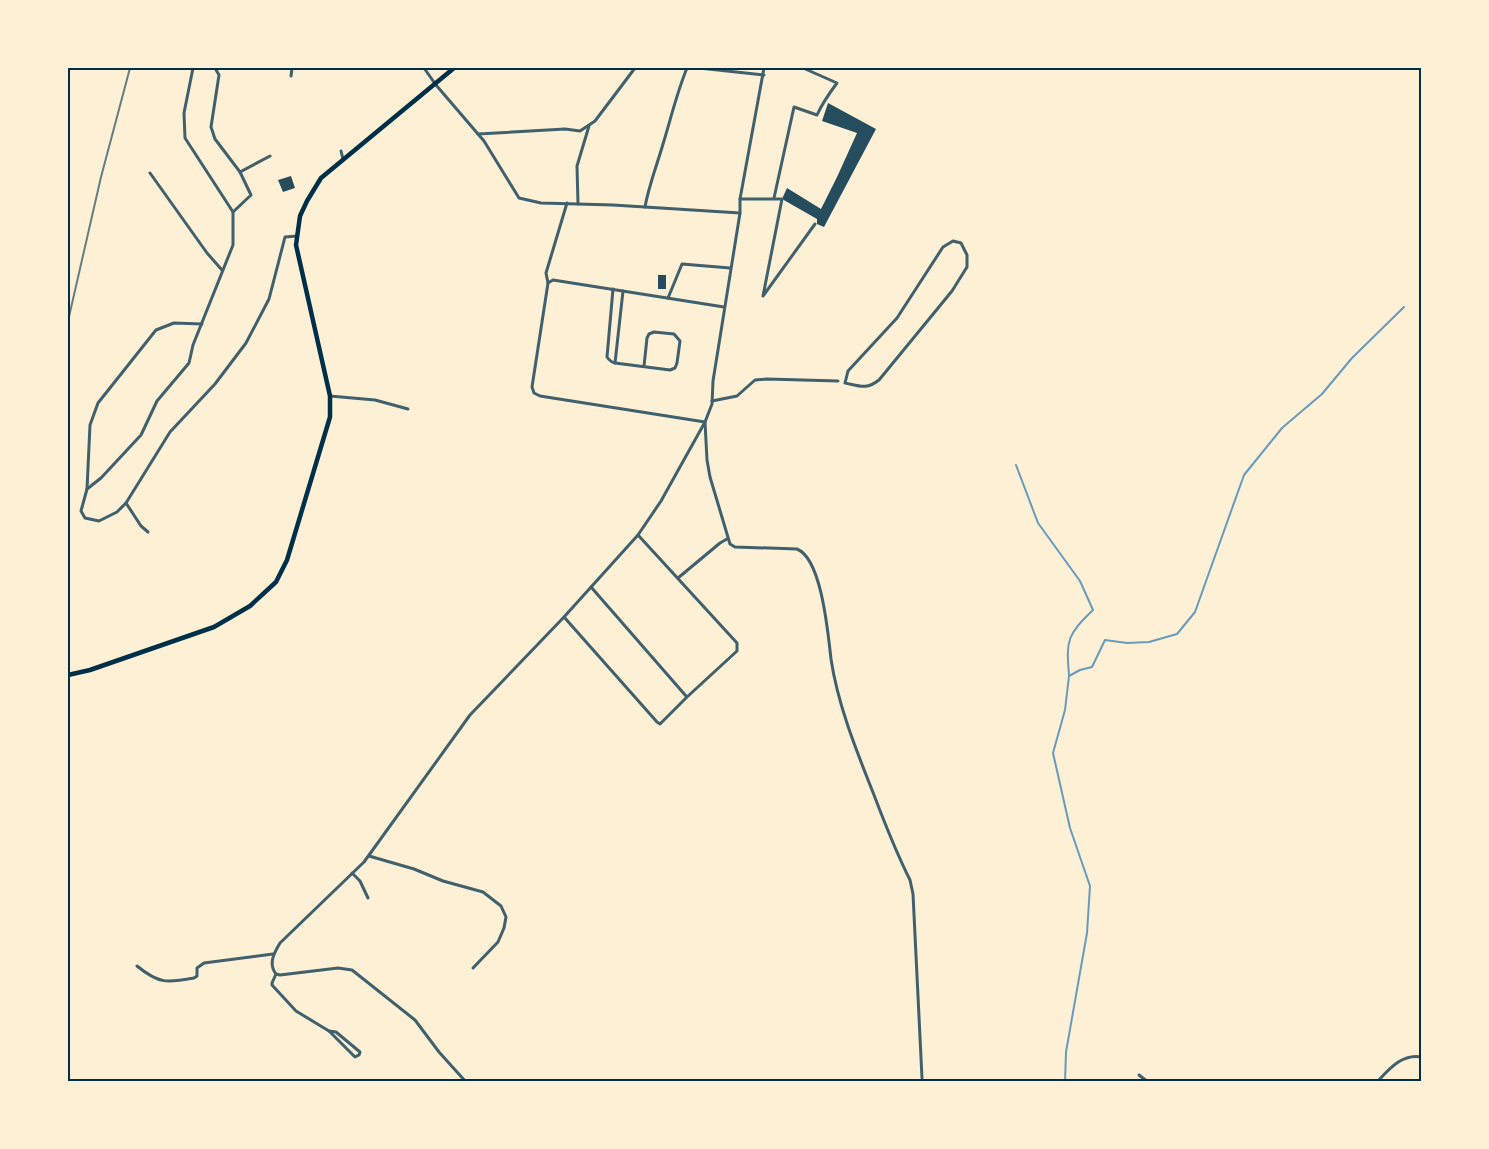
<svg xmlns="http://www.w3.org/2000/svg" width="1489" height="1149" font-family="Georgia,serif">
<rect width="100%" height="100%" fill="#fdf0d5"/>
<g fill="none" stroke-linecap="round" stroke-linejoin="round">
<g stroke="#669bbc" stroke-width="2">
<path d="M 1016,465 L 1038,523 L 1080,581 L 1093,610 C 1067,635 1066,640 1069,675"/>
<polyline points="1065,1082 1066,1052 1087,933 1090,886 1070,828 1053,753 1065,710 1069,676 1080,670 1092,667 1105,640 1127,643 1149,642 1177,634 1195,612 1244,475 1282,428 1322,394 1352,358 1404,307"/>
</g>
</g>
<g fill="#264d5e">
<polygon points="828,103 876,129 824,227 817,224 817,219 782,199 787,188 821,209 837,177 857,133 822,121"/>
<polygon points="291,176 295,188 283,192 278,180"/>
<rect x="658" y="275" width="8" height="14"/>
</g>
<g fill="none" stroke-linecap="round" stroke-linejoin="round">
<g stroke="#3f606c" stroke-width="3">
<polyline points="193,68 184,113 185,138 233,212"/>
<polyline points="424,68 436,85 484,141 519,198 541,203 613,205 740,213"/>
<polyline points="699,68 764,75"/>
<path d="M 764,68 L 740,199 L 740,213 L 713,381 L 712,404 L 705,422 L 707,460 L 710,477 L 730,544 L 735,547 L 797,549 C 822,559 828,634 831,659 C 838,706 857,752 874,795 C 885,824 896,852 910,880 L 913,894 L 922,1078"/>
<polyline points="291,76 292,68"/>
<polyline points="478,134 565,129 580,131 595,121 635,68"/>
<polyline points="341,151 343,159"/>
<polyline points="240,172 270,156"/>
<polyline points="150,173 207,253 222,270"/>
<path d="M 774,198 L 794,107 L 817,115 C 821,106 831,91 837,83 L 803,68"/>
<polyline points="740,199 782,199 763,296 815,224"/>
<polyline points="578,204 577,166 589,126"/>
<path d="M 645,207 C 649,185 657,165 663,144 C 671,118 677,92 687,68"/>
<path d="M 953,241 L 961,243 L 967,255 L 967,267 L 952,291 L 879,380 C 866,390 860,386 845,383 L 848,371 L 897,318 L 943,247 Z"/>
<polyline points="548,283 546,273 567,203"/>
<path d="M 613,289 L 607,357 C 609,360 611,362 615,363 L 670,370 L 675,368 L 677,363 L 680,341 L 674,334 L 654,332 L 649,334 L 647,338 L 644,366"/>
<polyline points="668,298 682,264 730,268"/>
<polyline points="202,324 174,323 156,330 98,403 90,425 87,489 81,511 85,518 99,521 117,512 126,503 170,432 215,384 246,343 269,299 285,237 297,236"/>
<polyline points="615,363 623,291"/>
<polyline points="330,396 375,400 408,409"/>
<polyline points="712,401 737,396 755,380 767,379 838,381"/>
<polyline points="87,489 101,478 141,435 157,401 189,363 193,345 233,245 233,212 251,195 240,172 215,139 211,127 219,75 215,68"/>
<polyline points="126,503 141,526 148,532"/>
<polyline points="678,578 720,543 727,539"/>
<polyline points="591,587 686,696"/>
<polyline points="564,617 657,722 660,724 687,697 737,651 737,643 638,535"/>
<polyline points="369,856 414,869 443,881 483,892 501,906 506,917 504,928 498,942 473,968"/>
<polyline points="352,873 360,881 368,898"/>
<path d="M 137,966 C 159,984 167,983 194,978 L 197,976 L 197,968 L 204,963 L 273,954"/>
<polyline points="276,974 272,983 272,985 296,1011 329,1031"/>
<polygon points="329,1031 336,1032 360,1052 359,1055 355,1057"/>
<polyline points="1139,1075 1148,1082"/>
<path d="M 466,1082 L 439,1052 L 415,1020 L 352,970 L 338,968 L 280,975 L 276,974 C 268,964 274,953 280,943 L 364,862 L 470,715 L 564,617 L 638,535 L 661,501 L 705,422 L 540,396 L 534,393 L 532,387 L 548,283 L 553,280 L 724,307"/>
<path d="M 1377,1082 C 1389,1069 1402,1053 1422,1057"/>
</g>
<polyline stroke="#003049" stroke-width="4.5" points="68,675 90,670 214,627 250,606 276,582 287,560 330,417 330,396 296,245 300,216 307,201 321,178 454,68"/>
<polyline stroke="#657d81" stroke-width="2" points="68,321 101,177 130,68"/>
</g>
<rect width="1489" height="1149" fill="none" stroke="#fdf0d5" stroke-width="138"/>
<rect x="69" y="69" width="1351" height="1011" fill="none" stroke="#003049" stroke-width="2"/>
</svg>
